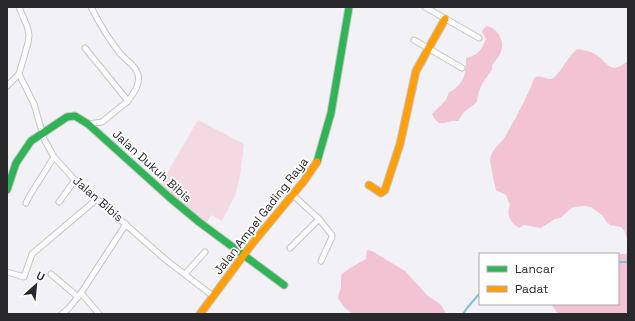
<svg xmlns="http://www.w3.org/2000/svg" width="635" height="321" font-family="'Space Grotesk',sans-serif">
<rect width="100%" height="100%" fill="#f2f2f6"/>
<polygon fill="#f5d9e2" points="198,120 244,144 240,176 235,196 222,221 211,215 206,224 160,185"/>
<g fill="#f2c3d3">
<path d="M 487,26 C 499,29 506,43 500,54 C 498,58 494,62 492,65 L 492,70 C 483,82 478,88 477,102 L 464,112 L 458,121 C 443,120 440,130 432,114 L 446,100 L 449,92 C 464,85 466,74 466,58 C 479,55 481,50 486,39 L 482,32 L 483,29 Z"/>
<path d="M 578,49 C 583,50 589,51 593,53 C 608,60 608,77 628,61 L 628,244 L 625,232 L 621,227 L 610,225 L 606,221 L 603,216 L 591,207 L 585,206 L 573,207 L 560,218 L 555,219 L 541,228 L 524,225 L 519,228 C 510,222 506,215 510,205 L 506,195 L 496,190 C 495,187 490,162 490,160 C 493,146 500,146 506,135 C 517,116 527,97 535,77 C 542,75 545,79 551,79 C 559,78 568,54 578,49 Z"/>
<path d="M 367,250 L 372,251 L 405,271 L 428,296 L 441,305 L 446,314 L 353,314 L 345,308 L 338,298 L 339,293 L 341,288 L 341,275 C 346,270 359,263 366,259 Z"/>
<polygon points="628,252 628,314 558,314 551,304 618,304 618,254 625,254"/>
</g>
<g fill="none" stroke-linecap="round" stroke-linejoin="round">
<g stroke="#7cc0dd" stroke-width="2">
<polyline points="618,262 628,262"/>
<polyline points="463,314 467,308 480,293"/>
</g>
<g stroke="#c5c5c8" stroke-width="7">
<g id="street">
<path d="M 91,7 C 99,23 108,38 119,52 C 124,59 134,64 137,72 C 142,82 134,93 128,101"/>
<polyline points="425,7 479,38"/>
<polyline points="414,40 462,68"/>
<polyline points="85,48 128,101 102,122 88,124"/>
<polyline points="19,74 34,104 44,139 54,157 75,180 166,260 213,296"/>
<polyline points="7,86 19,74 28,43 29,35 27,26 19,7"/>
<polyline points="293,195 319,219 332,235 332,237 321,261"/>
<polyline points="59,202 75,180"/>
<polyline points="26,203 30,195 54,157"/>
<polyline points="290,248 319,219"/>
<polyline points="7,272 24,277 32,254 97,199"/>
<polyline points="51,274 78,297"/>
<polyline points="185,274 205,252"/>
<polyline points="81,293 99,314"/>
<polyline points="62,314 69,308 81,293 126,224"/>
</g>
</g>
<g stroke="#c5c5c8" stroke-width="9">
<g id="fast">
<polyline points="317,162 331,113 349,7"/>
<polyline points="7,190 16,163 31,141 67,117 75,116 88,124 169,197 199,222 284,285"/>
</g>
</g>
<g stroke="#c5c5c8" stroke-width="9">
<g id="slow">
<polyline points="369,185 381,193 385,190 400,144 416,71 445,19"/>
<polyline points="200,314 252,244 304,181 317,162"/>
</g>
</g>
<use href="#street" stroke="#fdfdfe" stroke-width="5"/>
<use href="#fast" stroke="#30b455" stroke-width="7"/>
<use href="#slow" stroke="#ff9f0a" stroke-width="7"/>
</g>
<g text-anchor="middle" stroke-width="3.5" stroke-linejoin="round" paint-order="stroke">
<g font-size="12" fill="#29292c" stroke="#fefefe">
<text transform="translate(152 166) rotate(42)" y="4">Jalan Dukuh Bibis</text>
<text transform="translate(98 199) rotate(41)" y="4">Jalan Bibis</text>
<text transform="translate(261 216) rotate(-52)" y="4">Jalan Ampel Gading Raya</text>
</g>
</g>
<rect width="635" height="321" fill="none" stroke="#29292c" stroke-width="16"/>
<rect x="479" y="253" width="140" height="52" fill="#fefefe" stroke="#a9a9aa"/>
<rect x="487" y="266" width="20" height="6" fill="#30b455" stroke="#a9a9aa"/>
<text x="515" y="273" font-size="12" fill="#29292c">Lancar</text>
<rect x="487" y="286" width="20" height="6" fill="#ff9f0a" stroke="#a9a9aa"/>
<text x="515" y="293" font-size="12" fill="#29292c">Padat</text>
<g transform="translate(36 285) rotate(27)" stroke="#fefefe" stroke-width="3" paint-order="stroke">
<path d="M0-3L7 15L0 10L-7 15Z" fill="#29292c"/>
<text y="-6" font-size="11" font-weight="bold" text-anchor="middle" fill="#29292c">U</text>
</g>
</svg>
